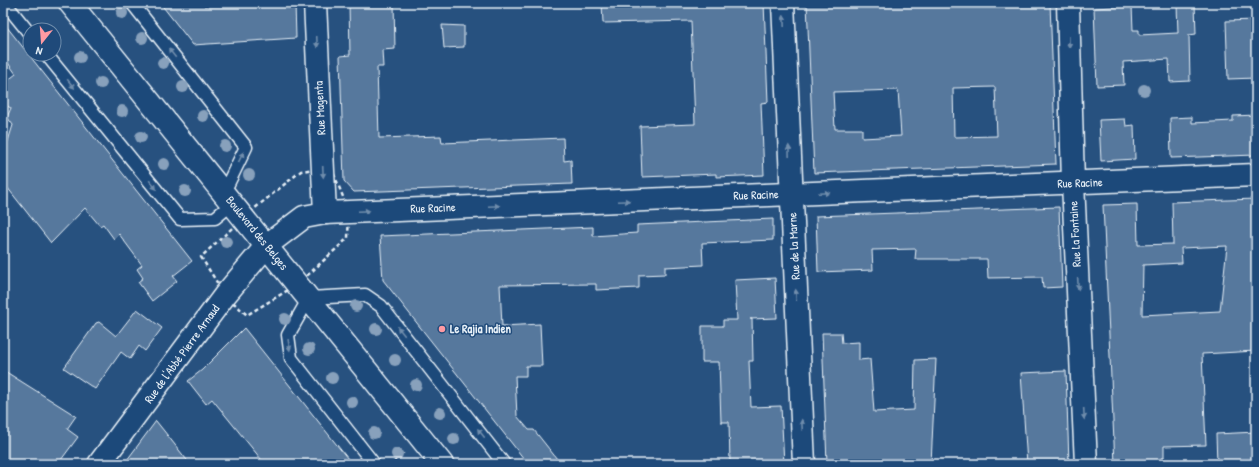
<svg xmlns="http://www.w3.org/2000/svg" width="1259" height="467" font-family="'Patrick Hand',sans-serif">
<rect width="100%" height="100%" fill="#27517f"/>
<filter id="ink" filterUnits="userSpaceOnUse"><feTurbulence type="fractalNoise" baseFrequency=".025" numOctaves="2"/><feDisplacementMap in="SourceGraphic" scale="8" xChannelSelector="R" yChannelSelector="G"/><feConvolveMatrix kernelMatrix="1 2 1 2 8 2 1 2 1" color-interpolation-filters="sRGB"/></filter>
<g filter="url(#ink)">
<g fill="#57789d" stroke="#e8f1f8" fill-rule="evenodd">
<polygon points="160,3 204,3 204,6 295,3 296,38 193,45"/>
<polygon points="349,3 394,3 395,49 382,50 383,67 377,67 379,138 441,136 442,143 563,138 564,161 571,160 572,184 354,192 344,181 340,56 350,55"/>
<polygon points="602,3 764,3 768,102 761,103 764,175 716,177 716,174 642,177 640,126 695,124 691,21 603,23"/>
<path d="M 807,3 L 1050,3 L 1056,164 L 814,173 ZM 995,87 L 997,136 L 954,137 L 953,88 ZM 898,90 L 901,136 L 862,138 L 862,129 L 835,129 L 833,92 Z"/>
<polygon points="1195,4 1196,34 1189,35 1190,81 1170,82 1169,59 1123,62 1124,85 1097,86 1094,8 1132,6 1133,30 1139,30 1139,35 1178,33 1177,5"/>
<polygon points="1256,20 1256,78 1228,79 1226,21"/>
<polygon points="3,22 192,261 173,276 177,281 152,301 138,282 143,278 137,269 142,265 119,234 114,239 103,224 100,226 85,208 51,243 3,182 3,157 13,125 7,117 11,108 3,104 3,84 16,74 3,56"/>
<polygon points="442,25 464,26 464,47 444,48"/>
<polygon points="1256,115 1256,155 1171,158 1170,118 1192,117 1192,123 1233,121 1233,116"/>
<polygon points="1125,119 1126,126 1134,125 1135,159 1101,161 1099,120"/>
<path d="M 1256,199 L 1256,351 L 1202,354 L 1206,445 L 1164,446 L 1164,458 L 1161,458 L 1161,464 L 1115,464 L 1103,205 L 1137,204 L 1138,245 L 1173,244 L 1172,202 ZM 1227,246 L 1220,311 L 1142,315 L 1143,265 L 1182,263 L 1181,248 Z"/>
<polygon points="1059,207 1062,287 1043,288 1042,277 988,278 987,259 915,259 916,249 872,250 873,270 818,272 816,216"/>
<polygon points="773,219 773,240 702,243 703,265 665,267 665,274 639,275 639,288 596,290 596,284 500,285 502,326 540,324 542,366 526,366 526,376 515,376 517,416 529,430 534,430 561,464 528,464 383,280 380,236 593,227 593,236 637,233 637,225"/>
<polygon points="775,278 777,318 750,319 752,319 753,361 749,361 751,407 781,406 784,464 730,464 729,422 721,422 719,362 702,362 702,326 723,326 723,320 737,320 735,280"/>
<polygon points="137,309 162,328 145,351 139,346 130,359 121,352 95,389 64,368 96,323 99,322 116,336"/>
<polygon points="244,328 306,406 352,464 265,464 212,399 206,404 188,381 202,370"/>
<polygon points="822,333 841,333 842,343 859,342 859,360 870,359 874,412 914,410 915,360 936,359 931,464 911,464 912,462 869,462 869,464 827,464"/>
<polygon points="3,370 76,416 67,429 78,437 58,464 3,464"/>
<polygon points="1066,371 1069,464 1027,464 1021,373"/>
<polygon points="156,421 164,431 190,464 124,464"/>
<polygon points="1256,432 1256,464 1217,464 1216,434"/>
</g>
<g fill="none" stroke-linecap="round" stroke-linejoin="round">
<g stroke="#e8f1f8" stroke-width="15">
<g id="lane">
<polyline points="5,3 30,34"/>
<polyline points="132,3 246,147 224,192"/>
<polyline points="46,54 180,219 215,218 233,203"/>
<polyline points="374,464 291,358 288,335 309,298 365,295 381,306 504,464"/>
</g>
</g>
<g stroke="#e8f1f8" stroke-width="25">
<g id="street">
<polyline points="315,3 325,213"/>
<polyline points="783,3 804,464"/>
<polyline points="1068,3 1073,183 1086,464"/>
<polyline points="267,245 304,217 325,213 1256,175"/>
</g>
</g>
<g stroke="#e8f1f8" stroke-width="25">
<g id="secondary">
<polyline points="70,3 442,464"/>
<polyline points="99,464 225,295 267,245"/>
</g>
</g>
<g stroke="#e8f1f8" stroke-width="2.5" stroke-dasharray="4 3" stroke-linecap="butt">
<polygon points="323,168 332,169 349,212 348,238 298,284 247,315 225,295 201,257 244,217 301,171"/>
<polyline points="393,463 403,455 403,453"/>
</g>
<use href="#lane" stroke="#1f4a7a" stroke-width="12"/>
<use href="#street" stroke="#1f4a7a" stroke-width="22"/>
<use href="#secondary" stroke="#1f4a7a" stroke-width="22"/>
</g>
<g fill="#88a1bc">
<circle cx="122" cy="13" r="6"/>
<circle cx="142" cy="38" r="6"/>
<circle cx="80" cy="57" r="6"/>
<circle cx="163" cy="63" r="6"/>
<circle cx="101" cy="83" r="6"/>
<circle cx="183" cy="87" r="6"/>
<circle cx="1144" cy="90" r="6"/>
<circle cx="122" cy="111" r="6"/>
<circle cx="203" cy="116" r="6"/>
<circle cx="141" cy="137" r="6"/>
<circle cx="225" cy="146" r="6"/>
<circle cx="164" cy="164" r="6"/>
<circle cx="249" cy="175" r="6"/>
<circle cx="185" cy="191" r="6"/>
<circle cx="226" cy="242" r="6"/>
<circle cx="356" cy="306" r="6"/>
<circle cx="285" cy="319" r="6"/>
<circle cx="376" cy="329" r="6"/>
<circle cx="309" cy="349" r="6"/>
<circle cx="395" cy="360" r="6"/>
<circle cx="332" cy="378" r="6"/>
<circle cx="416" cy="385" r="6"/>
<circle cx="352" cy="402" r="6"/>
<circle cx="440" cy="413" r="6"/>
<circle cx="374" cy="433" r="6"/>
<circle cx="454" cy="439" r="6"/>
<circle cx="397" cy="454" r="6"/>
</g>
<defs><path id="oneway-solid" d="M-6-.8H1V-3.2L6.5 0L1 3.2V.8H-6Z"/></defs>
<g fill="#6f8dac">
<use href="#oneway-solid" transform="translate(784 21) rotate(-92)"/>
<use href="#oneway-solid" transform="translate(317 42) rotate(87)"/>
<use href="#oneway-solid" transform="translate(1069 42) rotate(88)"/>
<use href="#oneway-solid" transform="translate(172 53) rotate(-128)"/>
<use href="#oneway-solid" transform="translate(71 84) rotate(51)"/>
<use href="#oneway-solid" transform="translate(789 151) rotate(-92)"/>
<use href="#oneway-solid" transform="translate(241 157) rotate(-64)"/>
<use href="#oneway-solid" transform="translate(323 172) rotate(87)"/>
<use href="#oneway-solid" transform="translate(153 185) rotate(51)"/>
<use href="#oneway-solid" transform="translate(824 193) rotate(-2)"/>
<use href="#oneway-solid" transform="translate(624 201) rotate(-2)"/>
<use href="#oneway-solid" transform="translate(494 206) rotate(-2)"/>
<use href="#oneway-solid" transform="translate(364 211) rotate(-2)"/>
<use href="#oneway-solid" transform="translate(1078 284) rotate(87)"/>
<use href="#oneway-solid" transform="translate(796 295) rotate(-93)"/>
<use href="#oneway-solid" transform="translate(401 331) rotate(-128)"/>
<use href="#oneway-solid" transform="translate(289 345) rotate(81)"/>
<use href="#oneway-solid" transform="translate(1084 414) rotate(87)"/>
<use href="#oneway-solid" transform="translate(802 425) rotate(-93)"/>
<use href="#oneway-solid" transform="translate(481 433) rotate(-128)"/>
</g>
</g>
<circle fill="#ff9aa2" stroke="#1f4a7a" stroke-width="1.5" cx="442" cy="329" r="4"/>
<g text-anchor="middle" stroke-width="3" stroke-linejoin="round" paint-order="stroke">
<g font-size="12" fill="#e8f1f8" stroke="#1f4a7a">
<text transform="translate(320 108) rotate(-93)" y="4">Rue Magenta</text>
<text transform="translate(1080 183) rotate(-2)" y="4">Rue Racine</text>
<text transform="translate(756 195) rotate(-2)" y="4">Rue Racine</text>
<text transform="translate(433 208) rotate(-2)" y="4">Rue Racine</text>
<text transform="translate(257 233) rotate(51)" y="4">Boulevard des Belges</text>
<text transform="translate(1075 234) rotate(-93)" y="4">Rue La Fontaine</text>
<text transform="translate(794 246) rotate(-93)" y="4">Rue de la Marne</text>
<text transform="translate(182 354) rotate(-54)" y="4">Rue de l'Abbé Pierre Arnaud</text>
</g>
<g font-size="12" font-weight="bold" fill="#e8f1f8" stroke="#1f4a7a" text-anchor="start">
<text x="450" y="333">Le Rajia Indien</text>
</g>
</g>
<rect width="1259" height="467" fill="none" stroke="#1f4a7a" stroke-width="16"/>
<rect x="8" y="8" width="1243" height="451" fill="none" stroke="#e8f1f8" stroke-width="1.5" filter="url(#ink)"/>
<g transform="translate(42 42) rotate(197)"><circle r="19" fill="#1f4a7a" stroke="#6f8dac"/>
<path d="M0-3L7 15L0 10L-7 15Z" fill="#ff9aa2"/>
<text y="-6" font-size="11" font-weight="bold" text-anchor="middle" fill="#e8f1f8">N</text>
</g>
</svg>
